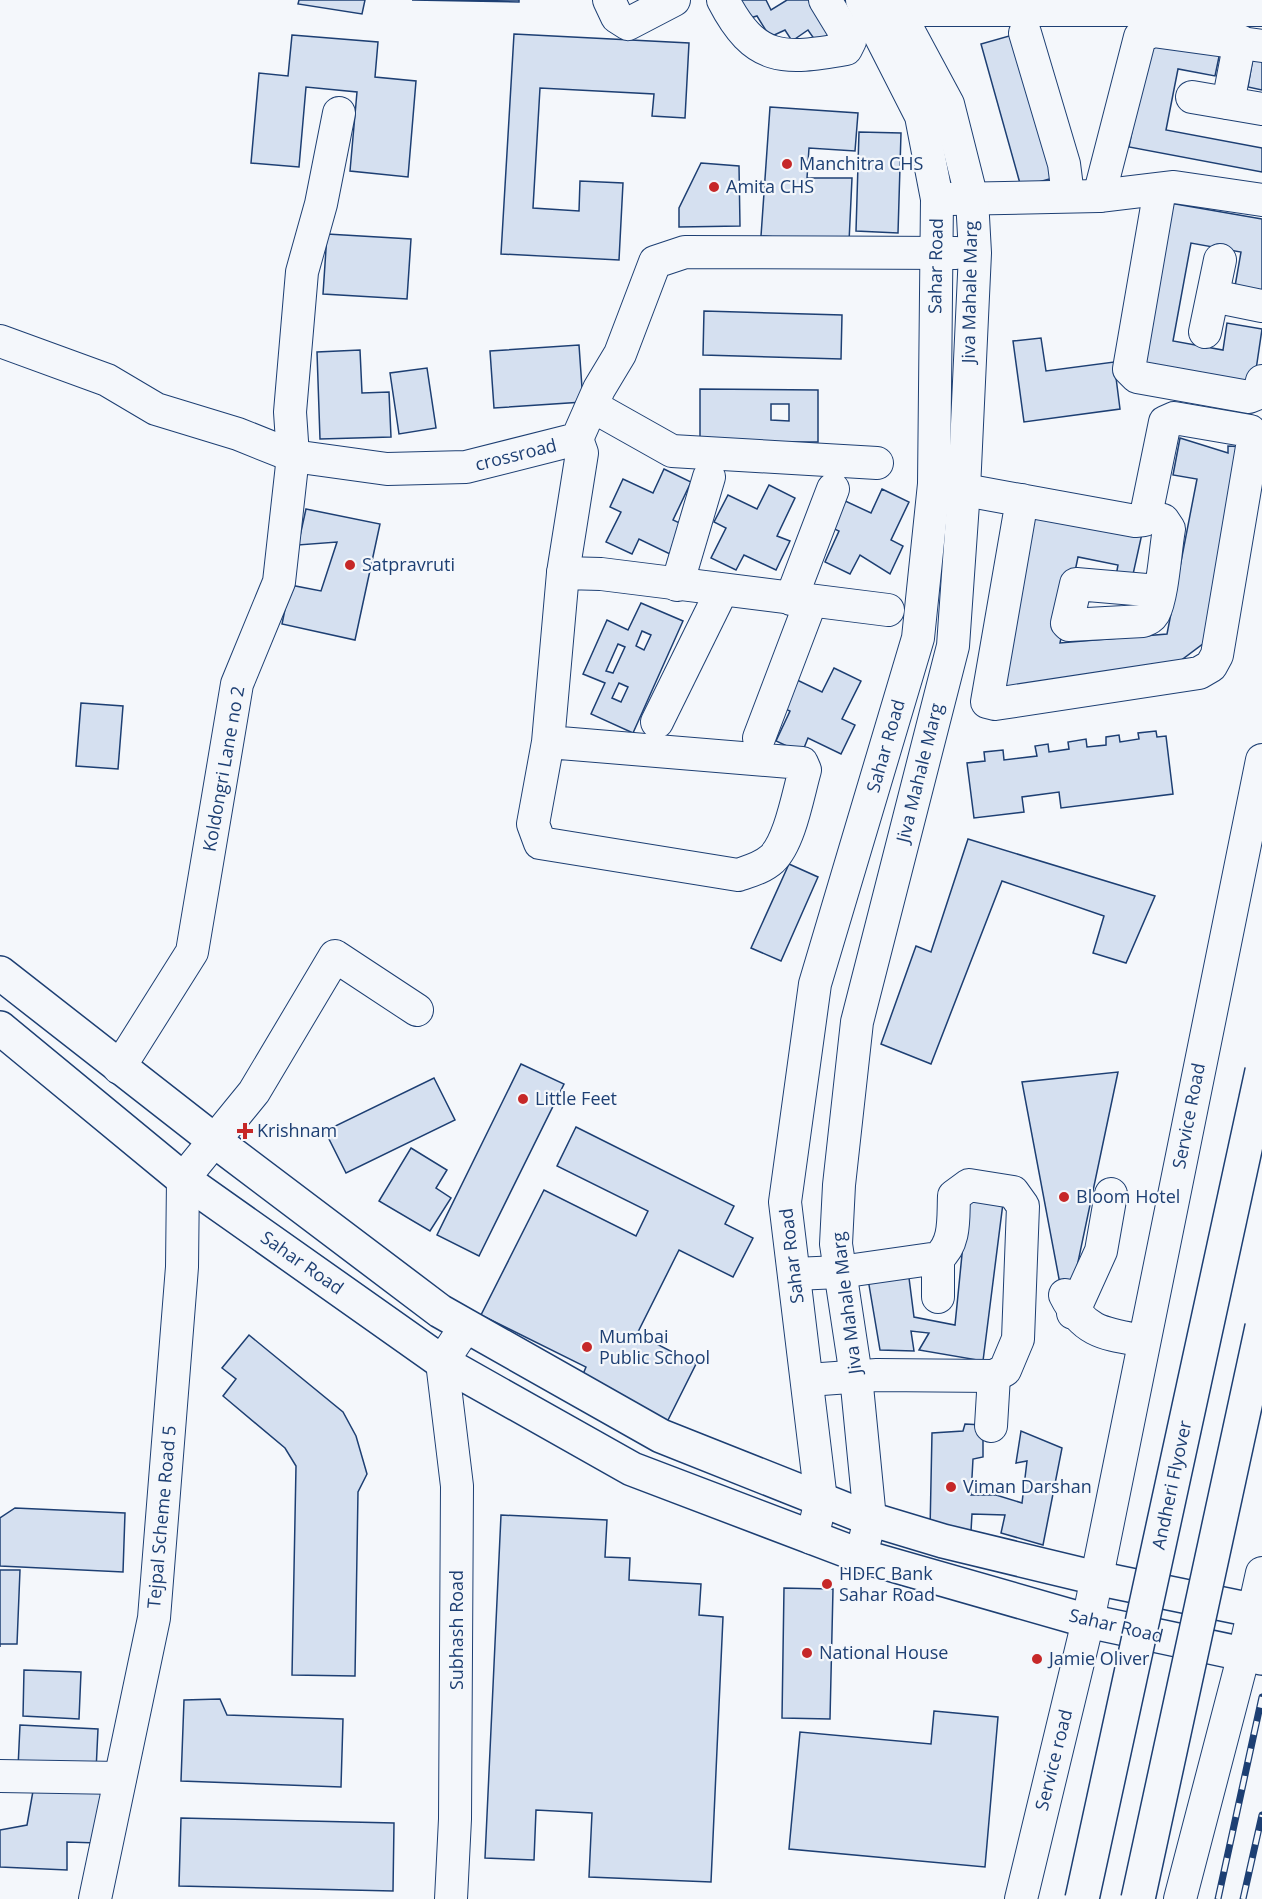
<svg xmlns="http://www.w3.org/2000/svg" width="1262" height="1899" font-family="'Open Sans',sans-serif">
<rect width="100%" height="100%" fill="#f4f7fb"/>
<g fill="#d5e0f0" stroke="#1d3f73" stroke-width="1.5" fill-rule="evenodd">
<polygon points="299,0 365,0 362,14 298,4"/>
<polygon points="412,0 519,0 519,2"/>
<polygon points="730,0 766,0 771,10 787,0 818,0 841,41 817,43 808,30 792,41 785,30 770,37 757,16 740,21"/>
<polygon points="1020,33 1060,176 1021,187 981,44"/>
<polygon points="514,34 689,43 685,118 652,116 654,94 540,88 533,208 579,211 580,181 623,183 619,260 501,254"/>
<polygon points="292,35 378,42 375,77 416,81 408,177 350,171 357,92 306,87 299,167 251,163 259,73 288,76"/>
<polygon points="1149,39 1220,52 1215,76 1178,69 1166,130 1262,148 1262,172 1129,147"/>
<polygon points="1253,57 1262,59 1262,90 1248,87"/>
<polygon points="770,107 858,113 855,151 809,148 807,178 852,178 849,242 761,236"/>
<polygon points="859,132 901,133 898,233 856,231"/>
<polygon points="701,163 739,166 740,226 679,227 679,208"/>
<polygon points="1164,202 1262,219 1262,297 1234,292 1241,252 1191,243 1173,341 1223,350 1227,323 1262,329 1253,390 1134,370"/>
<polygon points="327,234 411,239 407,299 323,294"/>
<polygon points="704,311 842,315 841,359 703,355"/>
<polygon points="1041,338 1046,371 1114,362 1120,409 1024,422 1013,341"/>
<polygon points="579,345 583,402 494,408 490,351"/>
<polygon points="360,350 362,393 389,392 391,437 320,439 317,352"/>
<polygon points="427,368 436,428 399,434 390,373"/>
<path d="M 700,389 L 818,390 L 818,442 L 700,442 ZM 771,404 L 789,404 L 789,421 L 771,420 Z"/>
<polygon points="1180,438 1228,453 1228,446 1246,447 1204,643 1160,676 1000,699 1027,503 1143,529 1132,579 1116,576 1118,565 1078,557 1060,643 1167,634 1197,479 1173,475"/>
<polygon points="664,469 691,482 673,520 686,526 672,555 639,539 632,554 606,542 621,512 610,507 623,479 653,493"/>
<polygon points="769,485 795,498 777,536 790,541 776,570 744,555 736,570 711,558 726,528 714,522 728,495 757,509"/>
<polygon points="882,489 909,502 891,540 903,546 890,574 860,555 850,574 825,562 839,531 828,526 841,499 871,513"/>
<polygon points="306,509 380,524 355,640 282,624 290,585 321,591 337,542 298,545"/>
<path d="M 641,603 L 683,621 L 633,733 L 591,714 L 605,683 L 583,674 L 607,620 L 628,630 ZM 642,631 L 651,635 L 644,650 L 636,646 ZM 618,644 L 625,647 L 613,673 L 606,671 ZM 619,683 L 628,687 L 621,702 L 612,698 Z"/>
<polygon points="834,668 861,681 842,719 855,725 841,754 808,738 802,753 776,741 790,711 779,706 793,678 822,692"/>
<polygon points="81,703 123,706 118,769 76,766"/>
<polygon points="1156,731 1157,737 1166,736 1173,794 1061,808 1059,792 1022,797 1024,812 974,818 967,763 985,761 984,752 1003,750 1004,760 1037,756 1035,746 1048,744 1049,752 1069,749 1068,742 1086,739 1087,747 1106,745 1106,737 1119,735 1120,742 1139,739 1138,733"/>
<polygon points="968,839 1155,896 1126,963 1093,953 1104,916 1002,881 931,1064 881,1044 916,946 931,952"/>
<polygon points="789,864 818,877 781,961 751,948"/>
<polygon points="521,1064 564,1084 479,1256 437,1235"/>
<polygon points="1118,1072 1074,1281 1060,1284 1022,1082"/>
<polygon points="434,1078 455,1120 346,1173 325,1131"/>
<polygon points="576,1127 734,1206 725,1224 753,1238 733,1277 679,1250 637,1334 696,1364 667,1422 581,1379 586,1367 481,1315 544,1190 636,1236 648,1211 557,1166"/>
<polygon points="411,1148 447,1170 436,1188 451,1198 430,1231 379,1201"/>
<polygon points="968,1194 1003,1203 983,1361 919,1350 929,1333 911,1331 914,1351 880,1350 867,1273 908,1270 914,1317 955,1325"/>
<polygon points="249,1335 343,1412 356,1436 367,1474 358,1492 355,1676 292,1675 296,1466 285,1448 223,1396 236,1379 222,1368"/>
<polygon points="965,1424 983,1425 983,1457 973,1459 971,1495 996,1495 1022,1503 1027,1461 1016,1463 1021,1431 1062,1448 1043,1545 1001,1533 1005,1515 972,1514 971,1531 930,1531 932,1433 963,1431"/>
<polygon points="15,1508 125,1513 123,1572 0,1566 0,1518"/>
<polygon points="501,1515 607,1520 605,1557 630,1558 629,1580 701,1584 699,1615 723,1617 711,1882 589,1877 592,1813 536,1810 534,1860 485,1858"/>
<polygon points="0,1570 20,1570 17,1644 0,1644 0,1647"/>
<polygon points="784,1588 833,1589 830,1719 782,1718"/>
<polygon points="24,1670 81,1672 79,1719 23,1716"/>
<polygon points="220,1699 227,1715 343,1719 341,1787 181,1781 184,1700"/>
<polygon points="934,1711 998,1717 985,1867 789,1849 800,1732 931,1744"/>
<polygon points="20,1725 98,1729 96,1771 18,1768"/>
<polygon points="33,1791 110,1791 98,1843 67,1842 67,1870 0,1867 0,1830 27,1825"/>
<polygon points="181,1818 394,1823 393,1891 179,1886"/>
</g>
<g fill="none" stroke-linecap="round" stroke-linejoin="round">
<g stroke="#1d3f73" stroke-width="34">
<g id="minor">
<polyline points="609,0 617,17 628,24 674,0"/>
<path d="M 723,0 C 755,62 783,60 846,49 L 850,41 L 825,0"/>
<polyline points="898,10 1262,10"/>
<polyline points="1025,33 1064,164 1068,195"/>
<polyline points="1192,97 1262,109"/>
<polyline points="1228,103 1240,41"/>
<polyline points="1160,189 1129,369 1137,377 1249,397 1259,393 1262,381"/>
<polyline points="1099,196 1140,37 1153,31 1262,46"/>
<polyline points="950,199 1099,196 1174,187 1262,200"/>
<polyline points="1213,296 1262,306"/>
<polyline points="1205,332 1220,260"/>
<polyline points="0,341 107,380 156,409 238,434 293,456 387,469 466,467 577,439 599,389 620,354 655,262 685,252 956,253"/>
<polyline points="592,406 672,451 877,463"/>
<polyline points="943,486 1135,521 1144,520 1146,515 1165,422 1174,418 1250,431 1253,441 1217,655 1211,666 1199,673 995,704 987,702 1022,500"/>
<path d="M 1146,515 L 1163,520 L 1169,529 C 1165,551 1163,595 1154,613 C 1151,618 1148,619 1143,621 L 1069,625 L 1067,623 L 1076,584 L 1158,591"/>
<polyline points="563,573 582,453 577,439"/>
<polyline points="677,585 709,477"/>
<polyline points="791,599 833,489"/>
<polyline points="657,722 722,590"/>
<polyline points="759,738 811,601"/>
<path d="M 548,742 L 802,763 L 805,770 C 798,794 790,842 772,859 C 762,868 750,871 738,875 L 540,843 L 533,824 L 548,742 L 563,573 L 601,574 L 888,610"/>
<polyline points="119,1068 192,952 237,684 279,582 293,456 290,412 302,272 321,204 339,113"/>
<polyline points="938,1258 938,1297"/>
<path d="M 794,1274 L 840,1272 L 938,1258 C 956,1243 953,1218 954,1196 L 969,1185 L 1013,1192 L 1023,1206 L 1018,1339 L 1005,1370 L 994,1376 L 877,1375 L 808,1380"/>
<path d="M 1065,1295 C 1084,1333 1105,1334 1144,1341"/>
<polyline points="1073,1313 1101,1251 1111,1194"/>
<polyline points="991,1426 994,1376"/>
<polyline points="812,1538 821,1500 785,1202 815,984 918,638 934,484 937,199 921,116 862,0"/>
<polyline points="861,1556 870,1519 856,1376 836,1244 839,1185 857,1022 953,646 964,489 975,253 972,199 948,104 892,0"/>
<polyline points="0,1776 120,1778"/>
<polyline points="95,1899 154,1618 182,1267 183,1179 254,1092 335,956 417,1010"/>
<polyline points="451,1899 455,1819 457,1486 442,1362 466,1326"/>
<polyline points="1021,1899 1088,1621 1262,760"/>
<polyline points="1180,1899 1244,1654 1262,1573"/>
</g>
</g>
<g stroke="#1d3f73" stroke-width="36">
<g id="major">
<polyline points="0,973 215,1141 440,1311 661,1436 870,1519 943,1541 1096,1578 1262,1612"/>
<polyline points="0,1028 183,1179 442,1362 632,1469 861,1556 1088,1621 1262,1658"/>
</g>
</g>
<use href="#minor" stroke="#f4f7fb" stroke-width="32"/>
<use href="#major" stroke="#f4f7fb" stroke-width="33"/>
<g stroke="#1d3f73" stroke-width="7">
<g id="rail">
<polyline points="1218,1899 1262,1697"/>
<polyline points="1243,1899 1262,1815"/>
</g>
</g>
<use href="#rail" stroke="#f4f7fb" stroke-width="4.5" stroke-dasharray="14" stroke-linecap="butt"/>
<g stroke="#1d3f73" stroke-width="36" stroke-linecap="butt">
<g id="highway-bridge">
<polyline points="1082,1899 1262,1071"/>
<polyline points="1138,1899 1262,1327"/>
</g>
</g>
<use href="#highway-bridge" stroke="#f4f7fb" stroke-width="33"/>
</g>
<g fill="#c62828" stroke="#f4f7fb" stroke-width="2">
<circle cx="787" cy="164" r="6"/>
<circle cx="714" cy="187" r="6"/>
<circle cx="350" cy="565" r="6"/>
<circle cx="523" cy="1099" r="6"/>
<path d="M242 1122h6v6h6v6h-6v6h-6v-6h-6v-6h6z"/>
<circle cx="1064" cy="1197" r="6"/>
<circle cx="587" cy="1347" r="6"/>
<circle cx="951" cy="1487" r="6"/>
<circle cx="827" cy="1584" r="6"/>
<circle cx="807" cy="1653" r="6"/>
<circle cx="1037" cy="1659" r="6"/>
</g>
<g text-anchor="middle" stroke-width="4.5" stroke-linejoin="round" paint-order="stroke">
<g font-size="18" fill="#1d3f73" stroke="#f4f7fb" text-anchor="start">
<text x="799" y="170">Manchitra CHS</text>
<text x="726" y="193">Amita CHS</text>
<text x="362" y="571">Satpravruti</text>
<text x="535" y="1105">Little Feet</text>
<text x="257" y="1137">Krishnam</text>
<text x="1076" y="1203">Bloom Hotel</text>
<text x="599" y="1343">Mumbai<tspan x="599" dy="21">Public School</tspan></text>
<text x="963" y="1493">Viman Darshan</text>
<text x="839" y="1580">HDFC Bank<tspan x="839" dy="21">Sahar Road</tspan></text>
<text x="819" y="1659">National House</text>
<text x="1049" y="1665">Jamie Oliver</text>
</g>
<g font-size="18" fill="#1d3f73" stroke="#f4f7fb">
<text transform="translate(936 266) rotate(-89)" y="6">Sahar Road</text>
<text transform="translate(970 292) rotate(-89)" y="6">Jiva Mahale Marg</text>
<text transform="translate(516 455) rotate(-14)" y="6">crossroad</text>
<text transform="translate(886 746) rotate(-74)" y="6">Sahar Road</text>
<text transform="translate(224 769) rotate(-80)" y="6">Koldongri Lane no 2</text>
<text transform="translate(920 773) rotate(-76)" y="6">Jiva Mahale Marg</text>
<text transform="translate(1189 1116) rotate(-79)" y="6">Service Road</text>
<text transform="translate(792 1256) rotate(-97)" y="6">Sahar Road</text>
<text transform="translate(302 1263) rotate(35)" y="6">Sahar Road</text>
<text transform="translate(847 1303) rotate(-97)" y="6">Jiva Mahale Marg</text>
<text transform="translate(1172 1485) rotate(-78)" y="6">Andheri Flyover</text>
<text transform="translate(162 1517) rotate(-85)" y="6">Tejpal Scheme Road 5</text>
<text transform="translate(1116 1626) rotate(13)" y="6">Sahar Road</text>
<text transform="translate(457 1630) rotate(-90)" y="6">Subhash Road</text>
<text transform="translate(1054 1760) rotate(-76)" y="6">Service road</text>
</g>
</g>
</svg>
